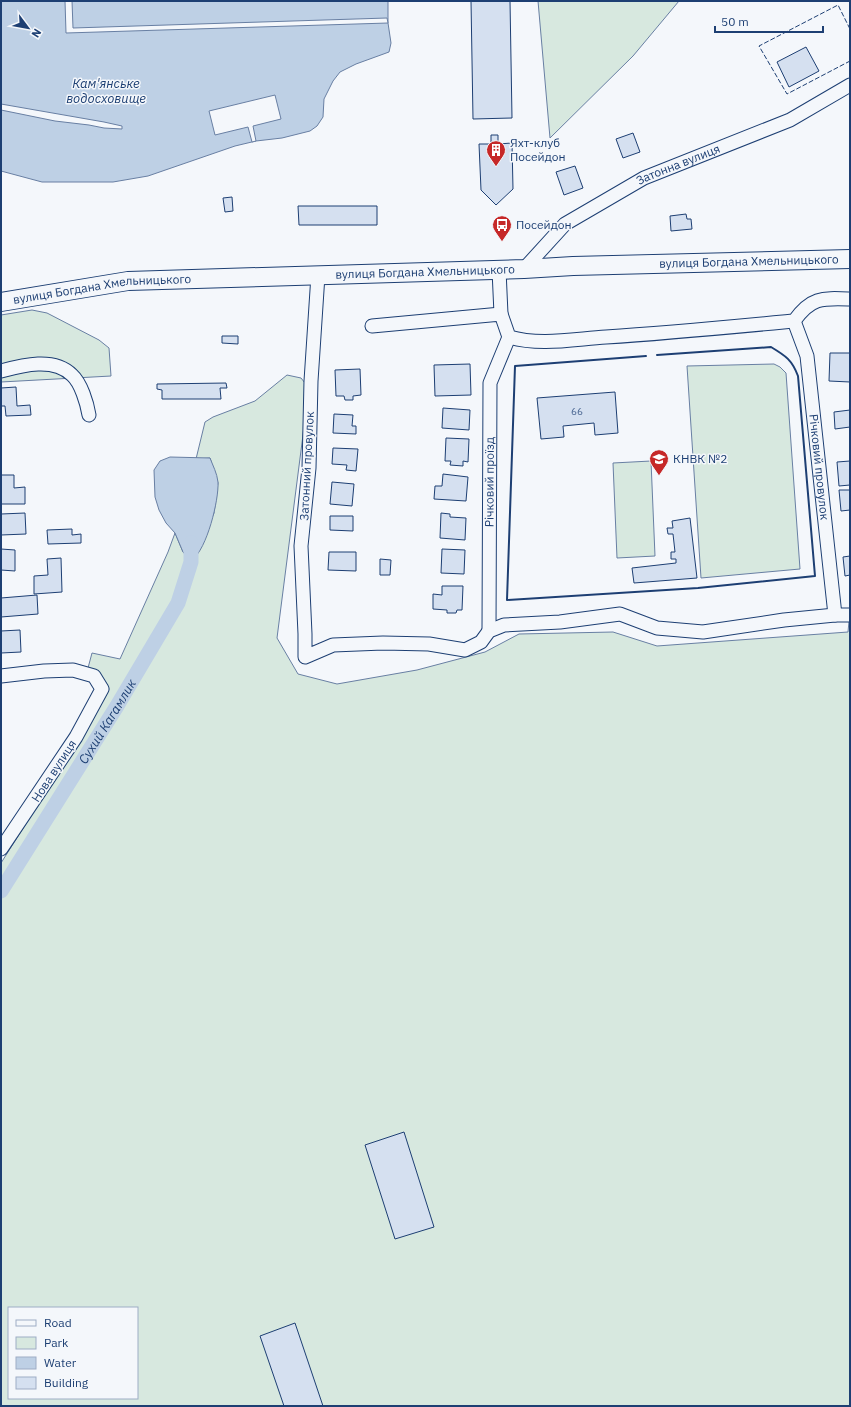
<svg xmlns="http://www.w3.org/2000/svg" width="851" height="1407" font-family="'IBM Plex Sans',sans-serif">
<rect width="100%" height="100%" fill="#f4f7fb"/>
<g fill="#d7e8df" stroke="#687fa3" fill-rule="evenodd">
<polygon points="538,1 679,1 633,56 550,138"/>
<polygon points="32,310 47,313 99,340 109,348 111,376 1,382 1,315"/>
<polygon points="774,364 780,367 786,373 800,569 701,578 687,366"/>
<path d="M 287,375 L 301,378 L 309,388 L 277,638 L 298,674 L 337,684 L 417,670 L 485,652 L 519,634 L 613,632 L 657,646 L 848,632 L 849,621 L 850,621 L 850,1406 L 1,1406 L 1,863 L 46,792 L 109,689 L 101,677 L 88,668 L 92,653 L 120,659 L 168,552 L 175,533 L 183,552 L 191,560 L 194,559 L 214,513 L 218,483 L 210,458 L 196,459 L 205,422 L 213,417 L 255,401 ZM 9,1308 L 137,1308 L 137,1398 L 9,1398 Z"/>
<polygon points="651,461 655,556 617,558 613,463"/>
</g>
<g fill="#bed0e5" stroke="#687fa3">
<polygon points="1,1 388,1 388,23 391,43 389,52 356,64 340,72 333,81 324,99 323,117 317,126 310,131 282,138 256,141 235,146 148,176 113,182 42,182 1,171"/>
<path d="M 170,457 L 210,458 C 213,466 217,473 218,482 C 219,500 207,549 192,560 L 189,559 L 183,552 L 175,533 L 166,523 L 159,510 L 155,497 L 154,470 L 160,461 Z"/>
</g>
<g fill="#f4f7fb" stroke="#687fa3">
<polygon points="65,1 72,1 73,28 387,18 388,23 66,33"/>
<polygon points="275,95 281,119 253,126 256,141 252,142 248,127 215,135 209,111"/>
<polygon points="1,104 104,122 122,126 122,129 104,128 89,125 55,121 1,110"/>
</g>
<g fill="none" stroke-linecap="round" stroke-linejoin="round">
<path stroke="#bed0e5" stroke-width="15" id="s1" d="M 1,891 L 117,706 L 178,603 L 191,562 L 191,543"/>
</g>
<g fill="#d5e0f0" stroke="#1d3f73">
<polygon points="471,1 510,1 512,118 473,119"/>
<polygon points="806,47 819,71 789,87 777,62"/>
<polygon points="633,133 640,152 623,158 616,139"/>
<polygon points="491,135 498,135 498,144 512,143 513,189 496,205 481,190 479,144 491,144"/>
<polygon points="575,166 583,188 564,195 556,172"/>
<polygon points="232,197 233,211 225,212 223,198"/>
<polygon points="298,206 377,206 377,225 299,225"/>
<polygon points="686,214 687,219 691,219 692,229 671,231 670,216"/>
<polygon points="222,336 238,336 238,344 222,343"/>
<polygon points="830,353 850,353 850,382 829,381"/>
<polygon points="470,364 471,395 435,396 434,365"/>
<polygon points="360,369 361,395 353,396 353,400 345,400 344,396 336,396 335,370"/>
<polygon points="226,383 227,388 220,388 221,399 162,399 162,390 157,389 157,384"/>
<polygon points="16,387 17,406 30,405 31,415 6,416 5,406 1,406 1,388"/>
<polygon points="615,392 618,433 595,435 594,423 563,426 564,437 541,439 537,398"/>
<polygon points="443,408 470,410 469,430 442,428"/>
<polygon points="850,410 850,427 835,429 834,412"/>
<polygon points="334,414 353,415 352,426 356,426 356,434 333,433"/>
<polygon points="446,438 469,439 468,462 463,461 463,466 450,465 451,461 445,461"/>
<polygon points="333,448 358,449 356,471 346,470 347,465 332,464"/>
<polygon points="850,461 850,485 839,486 837,462"/>
<polygon points="443,474 468,477 466,501 434,499 435,486 442,486"/>
<polygon points="1,475 14,475 14,488 25,487 25,504 1,504"/>
<polygon points="332,482 354,484 352,506 330,504"/>
<polygon points="839,490 850,490 850,510 841,511"/>
<polygon points="25,513 26,534 1,535 1,514"/>
<polygon points="441,513 450,514 450,517 466,518 465,540 440,538"/>
<polygon points="330,516 353,516 353,531 330,530"/>
<polygon points="690,518 697,578 634,583 632,568 676,563 676,559 671,559 671,552 675,552 673,534 668,534 667,528 673,528 672,521"/>
<polygon points="72,529 72,535 81,534 81,543 48,544 47,530"/>
<polygon points="1,549 15,550 15,571 1,570"/>
<polygon points="442,549 465,550 464,574 441,573"/>
<polygon points="329,552 356,552 356,571 328,570"/>
<polygon points="850,556 850,575 845,576 843,557"/>
<polygon points="61,558 62,592 34,594 34,576 48,575 47,559"/>
<polygon points="380,559 391,560 390,575 380,575"/>
<polygon points="442,586 463,586 462,610 457,610 456,613 447,613 447,610 433,609 433,594 442,595"/>
<polygon points="37,595 38,614 1,617 1,598"/>
<polygon points="20,630 21,652 1,653 1,631"/>
<polygon points="404,1132 434,1227 395,1239 365,1145"/>
<polygon points="295,1323 323,1406 284,1406 260,1336"/>
</g>
<g fill="none" stroke-linecap="round" stroke-linejoin="round">
<g stroke="#1d3f73" stroke-width="15">
<g id="street">
<path id="s2" d="M 524,269 L 565,224 L 644,178 L 790,120 L 850,85"/>
<polyline points="499,270 501,314"/>
<polyline points="318,275 311,381 309,468 301,546 305,634 305,657 333,645 383,643 429,644 465,650 481,642 489,631 504,625 560,622 620,614 657,628 703,632 784,620 835,615 850,615"/>
<path id="s3" d="M 794,321 L 807,356 L 835,615"/>
<path d="M 372,326 L 501,314 L 509,337 C 540,346 574,339 606,337 C 669,333 731,327 794,321 C 811,297 822,298 850,299"/>
<path d="M 1,371 C 23,365 54,357 72,375 C 81,383 87,403 89,415"/>
<path id="s4" d="M 489,631 L 490,383 L 509,337"/>
<polyline points="1,676 44,671 73,670 94,676 102,689 76,737 1,849"/>
</g>
</g>
<g stroke="#1d3f73" stroke-width="20">
<g id="secondary">
<path id="s5" d="M 1,302 L 128,281 L 524,269 L 573,266 L 850,259"/>
</g>
</g>
<use href="#street" stroke="#f4f7fb" stroke-width="13"/>
<use href="#secondary" stroke="#f4f7fb" stroke-width="18"/>
<polyline stroke="#1d3f73" stroke-width="1" stroke-dasharray="5 2" stroke-linecap="butt" points="850,29 838,5 759,46 787,94 850,61"/>
<path stroke="#1d3f73" stroke-width="2" d="M 646,356 L 515,366 L 507,600 L 698,588 L 815,576 L 798,376 C 792,360 786,356 771,347 L 657,355"/>
</g>
<defs>
<g id="building-pin" transform="scale(1)"><path d="M0 17L-7.5 6A9.5 9.5 0 1 1 7.5 6Z" fill="#c62828" stroke="#f4f7fb"/><path d="M-4-6H4V6H1V3H-1V6H-4ZM-2.5-4.3h1.7v1.8h-1.7ZM.8-4.3h1.7v1.8H.8ZM-2.5-1h1.7V.8h-1.7ZM.8-1h1.7V.8H.8Z" fill="#fff"/></g>
<g id="bus-pin" transform="scale(1)"><path d="M0 17L-7.5 6A9.5 9.5 0 1 1 7.5 6Z" fill="#c62828" stroke="#f4f7fb"/><path d="M-5-6H5V4H4V6H2V4H-2V6H-4V4H-5ZM-3.5-4V0h7V-4ZM-3.5 1.2v1.5H-2V1.2ZM2 1.2v1.5H3.5V1.2Z" fill="#fff"/></g>
<g id="school-pin" transform="scale(1)"><path d="M0 17L-7.5 6A9.5 9.5 0 1 1 7.5 6Z" fill="#c62828" stroke="#f4f7fb"/><path d="M0-5L7-2L0 1L-7-2ZM-4 1L0 2.5L4 1V4Q0 6-4 4Z" fill="#fff"/></g>
</defs>
<g fill-rule="evenodd">
<use href="#building-pin" x="496" y="150"/>
<use href="#bus-pin" x="502" y="225"/>
<use href="#school-pin" x="659" y="459"/>
</g>
<g text-anchor="middle" stroke-width="3" stroke-linejoin="round" paint-order="stroke">
<g font-size="10" fill="#4b6792">
<text x="577" y="415">66</text>
</g>
<g font-size="12" fill="#1d3f73" stroke="#f4f7fb" text-anchor="start">
<text x="510" y="147">Яхт-клуб<tspan x="510" dy="14">Посейдон</tspan></text>
<text x="516" y="229">Посейдон</text>
<text x="673" y="463">КНВК №2</text>
</g>
<g font-size="12" fill="#1d3f73" stroke="#f4f7fb">
<text dy="4" stroke="none"><textPath href="#s2" startOffset="189">Затонна вулиця</textPath></text>
<text dy="4" stroke="none"><textPath href="#s5" startOffset="750">вулиця Богдана Хмельницького</textPath></text>
<text dy="4" stroke="none"><textPath href="#s5" startOffset="426">вулиця Богдана Хмельницького</textPath></text>
<text dy="4" stroke="none"><textPath href="#s5" startOffset="102">вулиця Богдана Хмельницького</textPath></text>
<text transform="translate(307 466) rotate(-87)" y="4">Затонний провулок</text>
<text dy="4" stroke="none"><textPath href="#s3" startOffset="149">Річковий провулок</textPath></text>
<text dy="4" stroke="none"><textPath href="#s4" startOffset="149">Річковий проїзд</textPath></text>
<text transform="translate(54 771) rotate(-57)" y="4">Нова вулиця</text>
</g>
<g font-size="13" font-style="italic" fill="#1d3f73" stroke="#f4f7fb">
<text x="106" y="88">Кам'янське<tspan x="106" dy="15">водосховище</tspan></text>
<text dy="5" stroke="none"><textPath href="#s1" startOffset="200">Сухий Кагамлик</textPath></text>
</g>
</g>
<rect width="851" height="1407" fill="none" stroke="#1d3f73" stroke-width="4"/>
<rect x="8" y="1307" width="130" height="92" fill="#f4f7fb" stroke="#9eadc5"/>
<rect x="16" y="1320" width="20" height="6" fill="#f4f7fb" stroke="#9eadc5"/>
<text x="44" y="1327" font-size="12" fill="#1d3f73">Road</text>
<rect x="16" y="1337" width="20" height="12" fill="#d7e8df" stroke="#9eadc5"/>
<text x="44" y="1347" font-size="12" fill="#1d3f73">Park</text>
<rect x="16" y="1357" width="20" height="12" fill="#bed0e5" stroke="#9eadc5"/>
<text x="44" y="1367" font-size="12" fill="#1d3f73">Water</text>
<rect x="16" y="1377" width="20" height="12" fill="#d5e0f0" stroke="#9eadc5"/>
<text x="44" y="1387" font-size="12" fill="#1d3f73">Building</text>
<g transform="translate(28 28) rotate(122)" stroke="#f4f7fb" stroke-width="3" paint-order="stroke">
<path d="M0-3L7 15L0 10L-7 15Z" fill="#1d3f73"/>
<text y="-6" font-size="11" font-weight="bold" text-anchor="middle" fill="#1d3f73">N</text>
</g>
<path d="M715 26v6h108v-6" fill="none" stroke="#1d3f73" stroke-width="2"/>
<text x="721" y="26" font-size="12" fill="#1d3f73" stroke="#f4f7fb" stroke-width="3" paint-order="stroke">50 m</text>
</svg>
